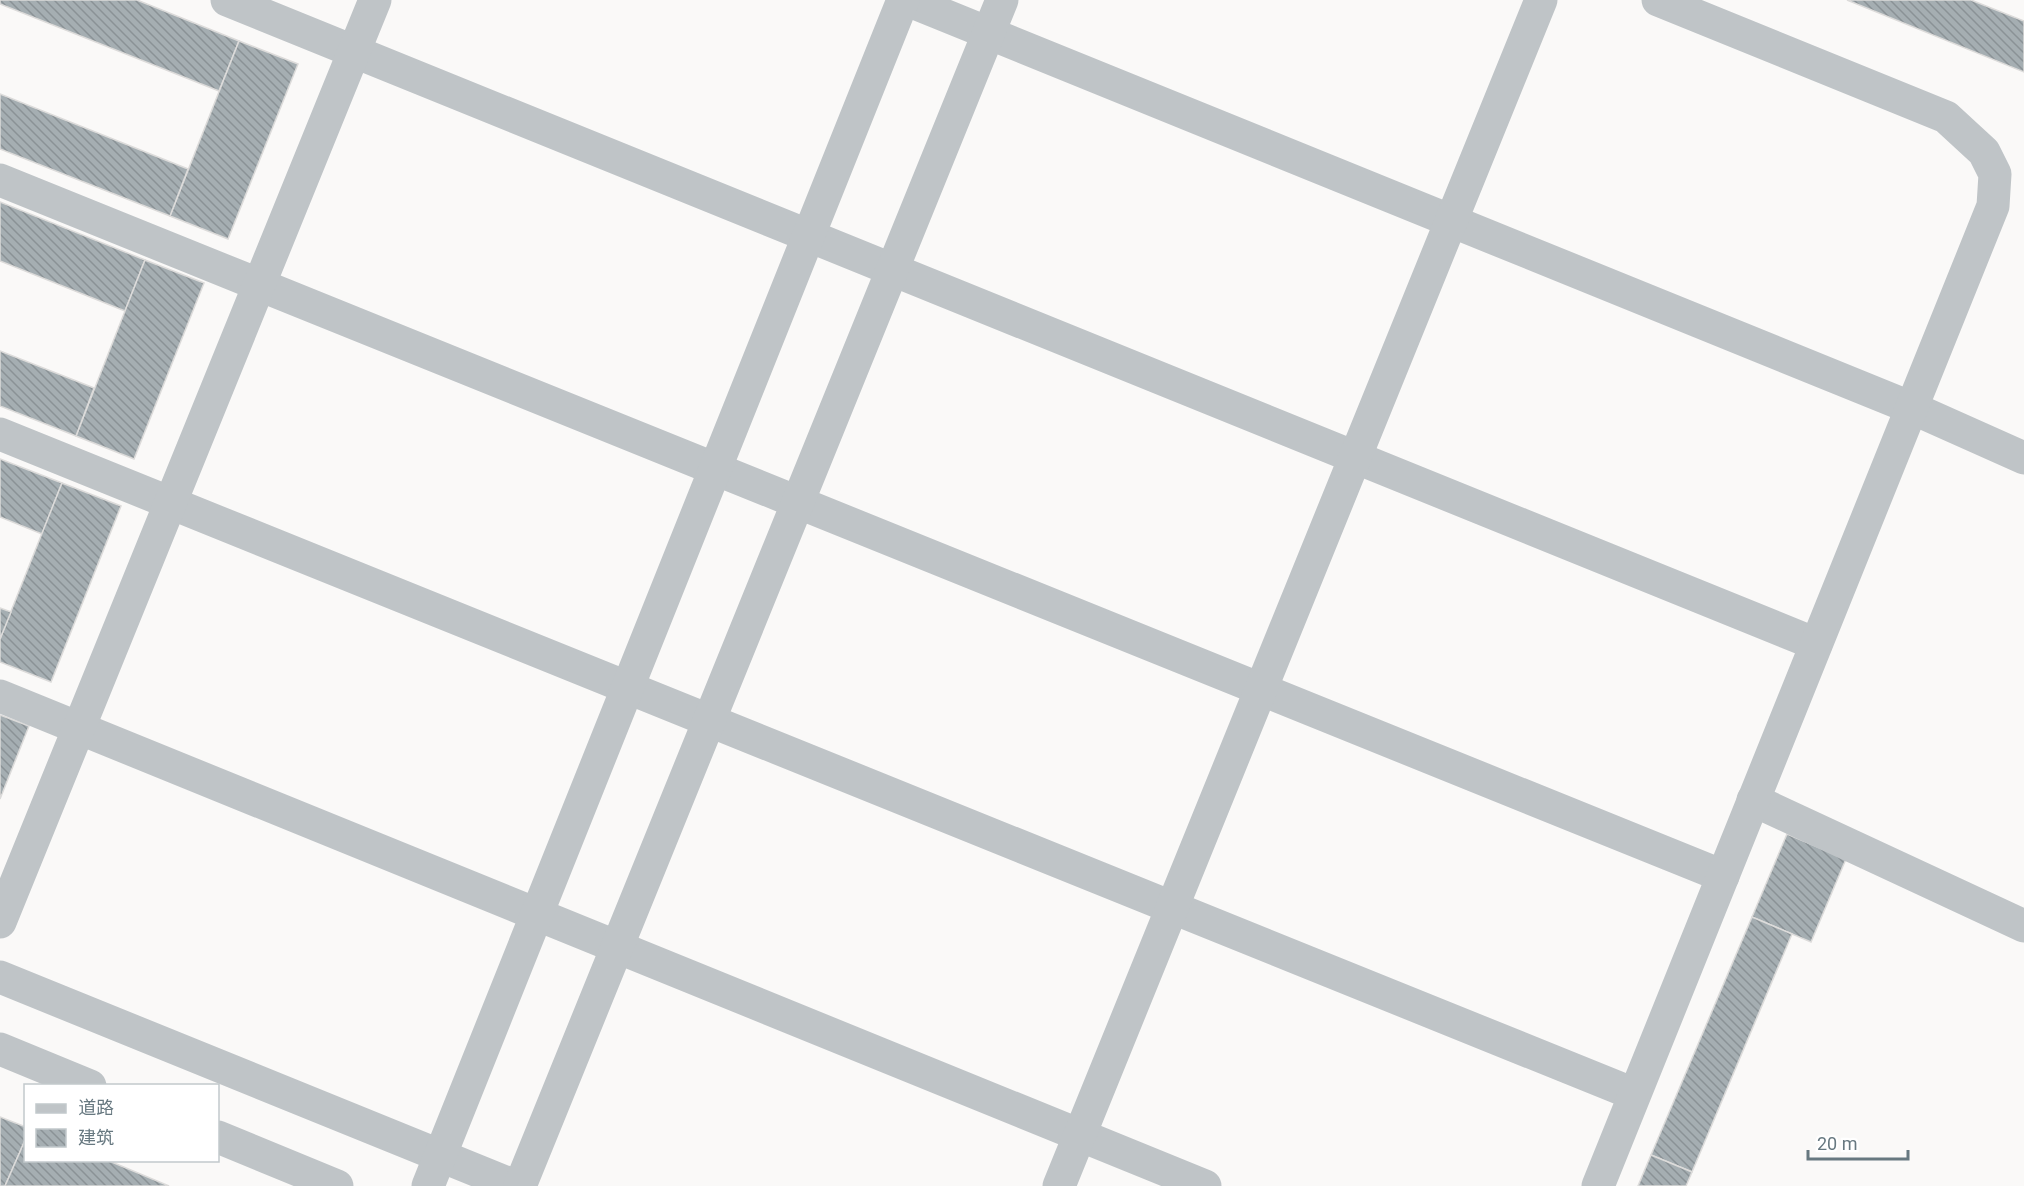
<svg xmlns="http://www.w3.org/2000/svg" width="2024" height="1186" font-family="Roboto,'Noto Sans SC',sans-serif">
<defs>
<pattern id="building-back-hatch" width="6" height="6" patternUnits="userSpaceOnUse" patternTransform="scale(1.5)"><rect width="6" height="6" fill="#a5aeb2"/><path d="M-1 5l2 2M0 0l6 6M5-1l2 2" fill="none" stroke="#8a9296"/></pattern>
</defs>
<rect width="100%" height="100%" fill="#faf9f8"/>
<g fill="url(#building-back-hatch)" stroke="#dcdbda" stroke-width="1.5">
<polygon points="0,0 137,0 239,41 219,91 0,4"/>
<polygon points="1847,0 1971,0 2024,21 2024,72"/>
<polygon points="239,41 298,64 228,239 170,216"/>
<polygon points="0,94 188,169 170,216 0,149"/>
<polygon points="0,202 145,260 125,311 0,261"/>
<polygon points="145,260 204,283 134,459 76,436"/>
<polygon points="0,351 94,388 76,436 0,406"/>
<polygon points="0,459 62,483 42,534 0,517"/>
<polygon points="62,483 121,506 51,682 0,662 0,639"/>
<polygon points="0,608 11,612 0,639"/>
<polygon points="0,715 29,726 0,799"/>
<polygon points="1787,834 1846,859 1811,942 1752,917"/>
<polygon points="1752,917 1792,934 1692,1172 1651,1155"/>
<polygon points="0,1117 26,1127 26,1138 5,1186 0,1186"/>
<polygon points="26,1138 26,1160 107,1160 169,1186 5,1186"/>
<polygon points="1651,1155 1692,1172 1686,1186 1638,1186"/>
</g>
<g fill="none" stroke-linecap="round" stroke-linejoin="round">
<g stroke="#bfc4c7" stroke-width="33">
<polyline points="227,0 1816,644"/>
<polyline points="907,0 1912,408 2024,458"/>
<polyline points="0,180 1723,876"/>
<polyline points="0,434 1634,1094"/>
<polyline points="0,696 1205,1186"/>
<polyline points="1753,800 2024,926"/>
<polyline points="0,922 375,0"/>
<polyline points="0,977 515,1186"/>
<polyline points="0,1049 90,1086"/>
<polyline points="218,1137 337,1186"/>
<polyline points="428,1186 903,0"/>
<polyline points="520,1186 1002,0"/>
<polyline points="1059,1186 1541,0"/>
<polyline points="1598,1186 1993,206 1995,174 1984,152 1946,117 1658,0"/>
</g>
</g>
<rect x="24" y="1084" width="195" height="78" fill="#ffffff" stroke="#c2c9cc" stroke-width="1.5"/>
<rect x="36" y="1104" width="30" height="9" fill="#bfc4c7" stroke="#c2c9cc" stroke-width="1.5"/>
<text x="78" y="1114" font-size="18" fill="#677880">道路</text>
<rect x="36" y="1129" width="30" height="18" fill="url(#building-back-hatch)" stroke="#c2c9cc" stroke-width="1.5"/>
<text x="78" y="1144" font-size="18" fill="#677880">建筑</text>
<path d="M1808 1150v9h100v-9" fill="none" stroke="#677880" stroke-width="3"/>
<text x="1817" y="1150" font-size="18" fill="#677880" stroke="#ffffff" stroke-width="4.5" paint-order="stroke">20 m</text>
</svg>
